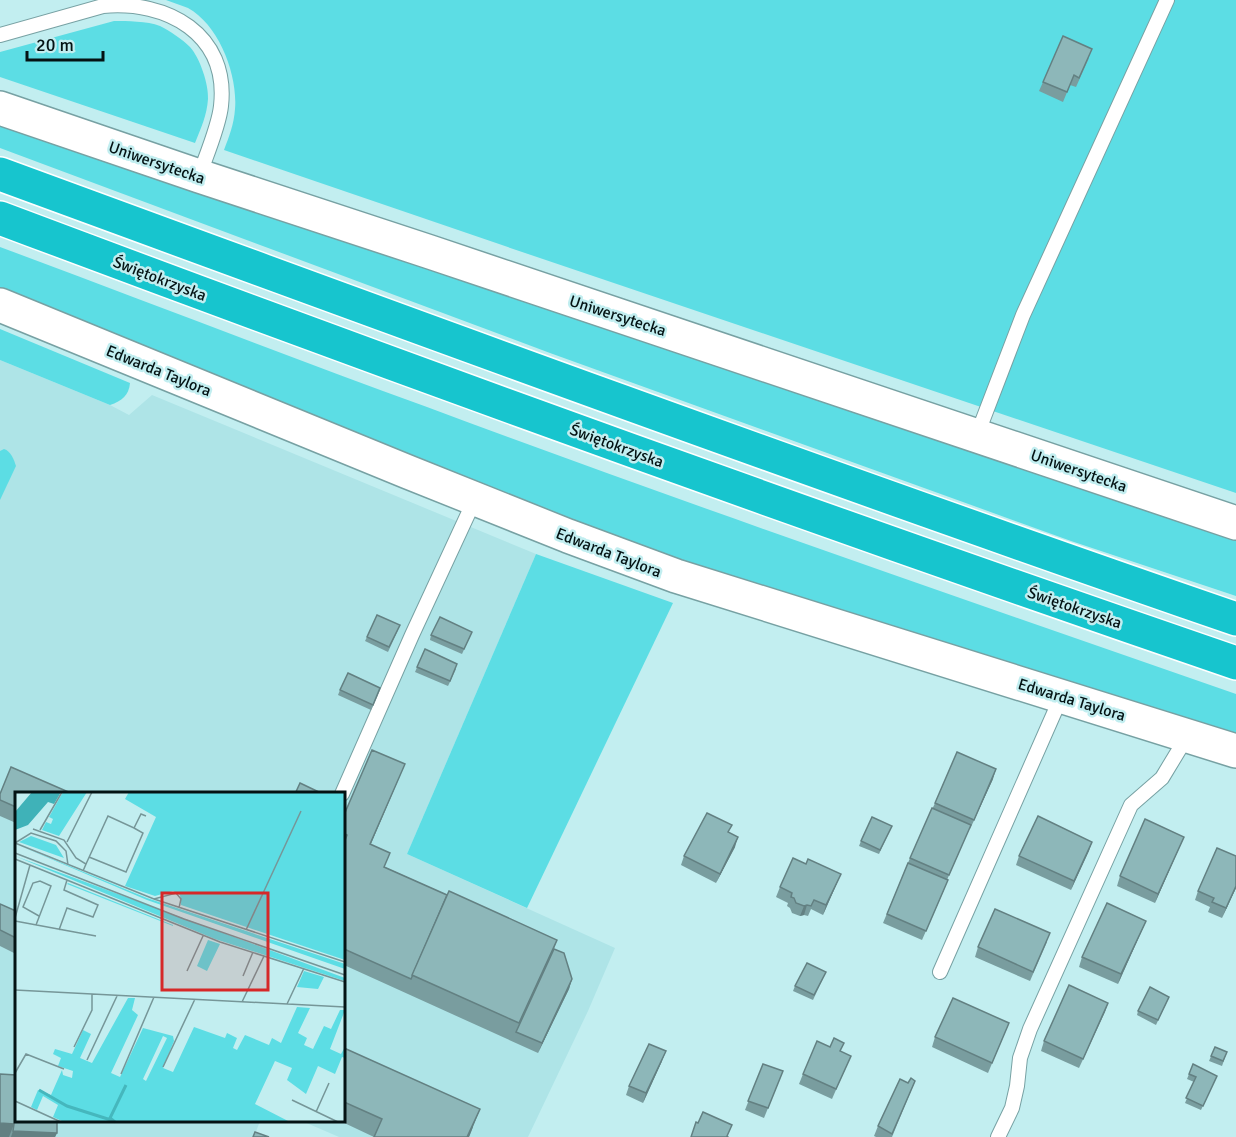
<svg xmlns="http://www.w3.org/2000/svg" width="1236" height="1137" font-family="Signika,sans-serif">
<rect width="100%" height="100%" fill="#c2eef0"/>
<polygon fill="#aee4e7" points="0,360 110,405 129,415 152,395 536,554 407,854 615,948 588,1011 528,1137 339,1137 302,1121 344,1120 344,794 16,794 16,1120 260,1121 254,1137 0,1137"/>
<g fill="#5cdde4">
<path d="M 166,0 L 1236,0 L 1236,493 L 531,255 L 224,150 C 229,137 234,124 235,109 C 238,75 219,25 188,8 C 181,5 173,3 166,0 Z"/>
<path d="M 114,21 C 127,21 147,21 160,26 C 170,31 182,39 190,47 C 200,58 209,85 208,99 C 207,115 201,128 195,143 L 0,77 L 0,52 Z"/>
<polygon points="0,118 1236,533 1236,596 1071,541 550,353 0,148"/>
<path d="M 0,247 C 143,300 284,355 427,407 C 695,507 966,600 1236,694 L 1236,736 L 619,541 L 0,291 Z"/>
<path d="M 0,329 L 130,383 C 129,395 122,401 110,405 L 0,360 Z"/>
<path d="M 4,449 C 11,451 14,460 16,466 L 0,500 L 0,451 Z"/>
<polygon points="536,554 673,603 527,908 407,854"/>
</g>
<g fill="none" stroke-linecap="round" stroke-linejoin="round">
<g stroke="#77a1a3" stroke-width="16">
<g id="lane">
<path d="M 0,35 L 103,6 C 167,0 229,34 221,106 C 219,126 206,156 199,176"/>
<polyline points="977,435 1023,315 1167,0"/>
<polyline points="342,794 412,635 475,499"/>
<polyline points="940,972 1055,711 1060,696"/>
<polyline points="998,1137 1012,1108 1017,1086 1020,1058 1030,1029 1131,805 1162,778 1188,735"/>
</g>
</g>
<g stroke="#77a1a3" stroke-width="36">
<g id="secondary">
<polyline points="0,108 199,176 430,252 1236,523"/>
<polyline points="0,305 408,472 568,536 676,576 1236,751"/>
</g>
</g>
<g stroke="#fff" stroke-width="36">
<g id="highway">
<path d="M 0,174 C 411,325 822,476 1236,619"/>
<path d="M 0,218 C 410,372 822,521 1236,663"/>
</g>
</g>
<use href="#lane" stroke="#fff" stroke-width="14"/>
<use href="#secondary" stroke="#fff" stroke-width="33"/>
<use href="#highway" stroke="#17c5ce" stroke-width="33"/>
</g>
<g fill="#799d9f">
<polygon points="1089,58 1076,87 1070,85 1063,102 1039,91 1043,82"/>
<polygon points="398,630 388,652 365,641 367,637"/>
<polygon points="472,632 462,654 430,640 431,635"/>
<polygon points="425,649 456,669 448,686 415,672"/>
<polygon points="380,688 371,710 338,695 340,690"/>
<polygon points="399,778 370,845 385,867 447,895 557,940 554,949 572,979 569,989 538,1053 344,965 344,815"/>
<polygon points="993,779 970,829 969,829 947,880 944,890 922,940 883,923 910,858 935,803"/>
<polygon points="0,794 16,794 16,823 0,816"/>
<polygon points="892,826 879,854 859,846 861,841"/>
<polygon points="729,833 735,847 716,883 681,865 684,856"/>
<polygon points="1184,837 1155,903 1117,886 1120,876"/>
<polygon points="1092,842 1071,890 1016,865 1019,856"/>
<polygon points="1236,856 1236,888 1222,918 1208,912 1210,907 1195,900 1198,891"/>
<polygon points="837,883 823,915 811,909 808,916 804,915 800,916 792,913 790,908 787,906 788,903 776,897 780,887"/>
<polygon points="0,904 16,911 16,954 0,946"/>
<polygon points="1146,921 1118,984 1079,967 1082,957"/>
<polygon points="1047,942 1030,981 975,957 978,947"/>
<polygon points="826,972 813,1000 793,991 795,986"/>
<polygon points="1169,997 1156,1025 1137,1015 1138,1011"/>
<polygon points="1108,1003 1079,1068 1041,1051 1044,1041"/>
<polygon points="1009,1023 988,1073 932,1047 935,1037"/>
<polygon points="1215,1047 1227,1052 1222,1066 1209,1061"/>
<polygon points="344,1048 473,1127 469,1137 374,1137 338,1120 344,1120"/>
<polygon points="841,1052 847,1065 832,1099 799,1084 803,1074"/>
<polygon points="662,1061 643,1103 626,1095 629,1086"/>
<polygon points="16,1063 16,1120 57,1133 55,1137 0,1137 16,1075"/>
<polygon points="763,1064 783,1071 764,1118 745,1110"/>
<polygon points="1193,1064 1215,1080 1201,1110 1185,1103 1194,1082 1187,1079"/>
<polygon points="915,1081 892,1137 876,1137 874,1136 878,1126 908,1083"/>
</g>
<g fill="#638082">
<polygon points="405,764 399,778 365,858 370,844"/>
<polygon points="996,769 993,779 970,829 974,820"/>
<polygon points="738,837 735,847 716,883 720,874"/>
<polygon points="1184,837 1180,846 1155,903 1158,894"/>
<polygon points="1092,842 1089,851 1071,890 1074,881"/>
<polygon points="841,874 837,883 823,915 826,905"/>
<polygon points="1236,886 1236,888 1222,918 1226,908"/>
<polygon points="807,905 804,915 800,916 804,906"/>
<polygon points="1146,921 1118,984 1121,974"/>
<polygon points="572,979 569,989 538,1053 542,1043"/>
<polygon points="1108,1003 1105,1012 1079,1068 1083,1059"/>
<polygon points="666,1051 662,1061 643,1103 646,1093"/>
<polygon points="480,1109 469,1137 467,1137"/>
<polygon points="0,1123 14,1124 9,1137 0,1137"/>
<polygon points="13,1131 57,1133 55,1137 11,1137"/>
</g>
<g fill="#8db7b9" stroke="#638082" stroke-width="1.5">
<polygon points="1063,36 1092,49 1079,78 1074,75 1067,92 1043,82"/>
<polygon points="377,615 400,625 389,647 367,637"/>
<polygon points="440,617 472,632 464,649 431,635"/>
<polygon points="425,649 457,664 450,681 417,667"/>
<polygon points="348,673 380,688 373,705 340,690"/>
<polygon points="372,750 405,764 370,844 390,853 384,867 447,895 411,979 344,949 344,843 347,835 344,833 344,815"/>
<polygon points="957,752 996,769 974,820 935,803"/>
<polygon points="11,767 73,794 16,794 16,807 0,800 0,794"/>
<polygon points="300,783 323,794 295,794"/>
<polygon points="932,808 971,825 949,875 910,858"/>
<polygon points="707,813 732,825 728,832 738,837 720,874 684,856"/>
<polygon points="1038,816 1092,842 1074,881 1019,856"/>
<polygon points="872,817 892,826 880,850 861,841"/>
<polygon points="1145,819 1184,837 1158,894 1120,876"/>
<polygon points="1217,848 1236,856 1236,886 1226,908 1212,902 1214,898 1198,891"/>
<polygon points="793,858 806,864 808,859 841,874 826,905 814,900 811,906 807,905 804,906 796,903 794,898 791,897 792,893 780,887"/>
<polygon points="908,863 948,880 926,931 887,914"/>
<polygon points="449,891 557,940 519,1023 412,975"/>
<polygon points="1107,903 1146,921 1121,974 1082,957"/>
<polygon points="0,904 16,911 16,938 0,930"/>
<polygon points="995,909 1050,933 1033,972 978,947"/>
<polygon points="554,949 564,953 572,979 542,1043 516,1032"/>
<polygon points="807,963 826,972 814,995 795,986"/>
<polygon points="1069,985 1108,1003 1083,1059 1044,1041"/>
<polygon points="1150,987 1169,997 1158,1020 1138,1011"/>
<polygon points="953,998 1009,1023 992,1063 935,1037"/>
<polygon points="834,1038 844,1043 840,1051 851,1056 836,1089 803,1074 817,1041 830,1047"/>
<polygon points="649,1044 666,1051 646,1093 629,1086"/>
<polygon points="1215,1047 1227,1052 1223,1061 1211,1056"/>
<polygon points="344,1048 480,1109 467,1137 374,1137 382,1119 344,1102"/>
<polygon points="763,1064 783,1071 768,1108 748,1101"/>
<polygon points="1193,1064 1217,1076 1203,1106 1186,1098 1196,1077 1189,1074"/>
<polygon points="0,1074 16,1075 16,1120 57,1120 57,1133 13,1131 14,1124 0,1123"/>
<polygon points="911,1078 915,1081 892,1134 878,1126 900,1079 908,1083"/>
<polygon points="703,1112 732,1125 727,1136 728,1137 691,1137 696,1122 698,1123"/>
<polygon points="255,1132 269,1137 253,1137"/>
</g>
<g text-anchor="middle" stroke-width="5" stroke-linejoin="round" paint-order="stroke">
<g font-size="16" fill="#041314" stroke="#c2eef0">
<text transform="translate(157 162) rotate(19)" y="6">Uniwersytecka</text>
<text transform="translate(160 278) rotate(21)" y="6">Świętokrzyska</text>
<text transform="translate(618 315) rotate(18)" y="6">Uniwersytecka</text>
<text transform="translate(159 370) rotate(22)" y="6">Edwarda Taylora</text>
<text transform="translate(617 445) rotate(20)" y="6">Świętokrzyska</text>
<text transform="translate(1079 470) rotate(19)" y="6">Uniwersytecka</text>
<text transform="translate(609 552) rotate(21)" y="6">Edwarda Taylora</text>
<text transform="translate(1075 607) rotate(19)" y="6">Świętokrzyska</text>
<text transform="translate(1072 699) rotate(17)" y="6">Edwarda Taylora</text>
</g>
</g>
<g transform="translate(15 792)">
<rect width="330" height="330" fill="#c2eef0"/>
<path d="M 48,0 L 72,0 L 44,44 L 27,38 L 31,30 L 36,32 L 38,27 L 34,25 ZM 114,0 L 330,0 L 330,168 L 166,113 L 165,103 L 158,99 L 140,104 L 110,94 L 141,25 L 110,7 ZM 16,44 L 41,53 L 49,66 L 4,50 ZM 3,53 L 132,106 L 330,172 L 330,177 L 132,108 ZM 0,64 L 330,186 L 330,189 L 200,147 ZM 53,91 L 158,133 L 158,134 L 52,92 ZM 193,148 L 205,152 L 192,179 L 182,174 ZM 289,179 L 309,185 L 303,197 L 282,195 ZM 113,206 L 120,206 L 117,218 L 123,223 L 96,281 L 105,285 L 128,236 L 158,244 L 159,249 L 148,276 L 158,280 L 179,235 L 210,246 L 212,241 L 222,246 L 218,256 L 222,258 L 230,243 L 254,253 L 257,246 L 266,251 L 282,215 L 295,216 L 283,241 L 292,246 L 289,253 L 298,257 L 309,234 L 316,237 L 325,218 L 330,218 L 315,257 L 326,262 L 330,255 L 330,266 L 327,265 L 320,282 L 303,274 L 291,302 L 272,288 L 277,276 L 260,269 L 240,312 L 275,330 L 49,330 L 38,325 L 43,313 L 28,304 L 22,318 L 16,315 L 23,298 L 36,303 L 47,278 L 48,283 L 57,286 L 58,279 L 43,274 L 46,266 L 38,262 L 40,257 L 57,262 L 68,238 L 76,242 L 65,266 L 77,271 ZM 148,244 L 152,246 L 131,289 L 128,287 Z" fill="#5cdde4" fill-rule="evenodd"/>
<path d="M 17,0 L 46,0 L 39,12 L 33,10 L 13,33 L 0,38 L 0,20 Z" fill="#3fb2b8"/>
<path fill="none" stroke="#45b7bd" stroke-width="3" d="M 24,298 L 52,314 L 96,328M 100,330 L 95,326 L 111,293"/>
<path fill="none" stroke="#769698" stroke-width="1.5" d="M 18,37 L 49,48 L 61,66 L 71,72 L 68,79M 25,38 L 47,0M 52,50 L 77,0M 0,51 L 139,107 L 330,170M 0,51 L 16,41 L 41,49 L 51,59 L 53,73M 0,61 L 169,127 L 330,183M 74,65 L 111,80 L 128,41 L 119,36M 0,67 L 205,150 L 330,190M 71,72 L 93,24 L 119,36 L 126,22 L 131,24M 139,107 L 161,101 L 166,107 L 164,116M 0,126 L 15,73M 0,129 L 81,144M 21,133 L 36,94 L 25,89 L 18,91 L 8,115 L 24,124M 44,138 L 52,116 L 78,125 L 83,113 L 49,98 L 52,88M 231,138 L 286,19M 172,179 L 188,144M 228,184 L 238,160M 0,198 L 330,215M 227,210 L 249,164M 272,212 L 289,176M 59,255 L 77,218 L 77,202M 72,268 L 102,204M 148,275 L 180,207M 0,281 L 11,262 L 49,277M 106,282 L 139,205M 277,308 L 323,330M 0,309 L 46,330M 301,320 L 314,291"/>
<path fill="#d62828" fill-opacity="0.15" stroke="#d62828" stroke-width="3" d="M 147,101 L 253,101 L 253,198 L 147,198 Z"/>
<rect width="330" height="330" fill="none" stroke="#041314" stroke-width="3"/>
</g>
<path d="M27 51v9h76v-9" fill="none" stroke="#041314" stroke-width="3"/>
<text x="36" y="51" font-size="18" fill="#041314" stroke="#c2eef0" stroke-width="4.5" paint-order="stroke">20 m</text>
</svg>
